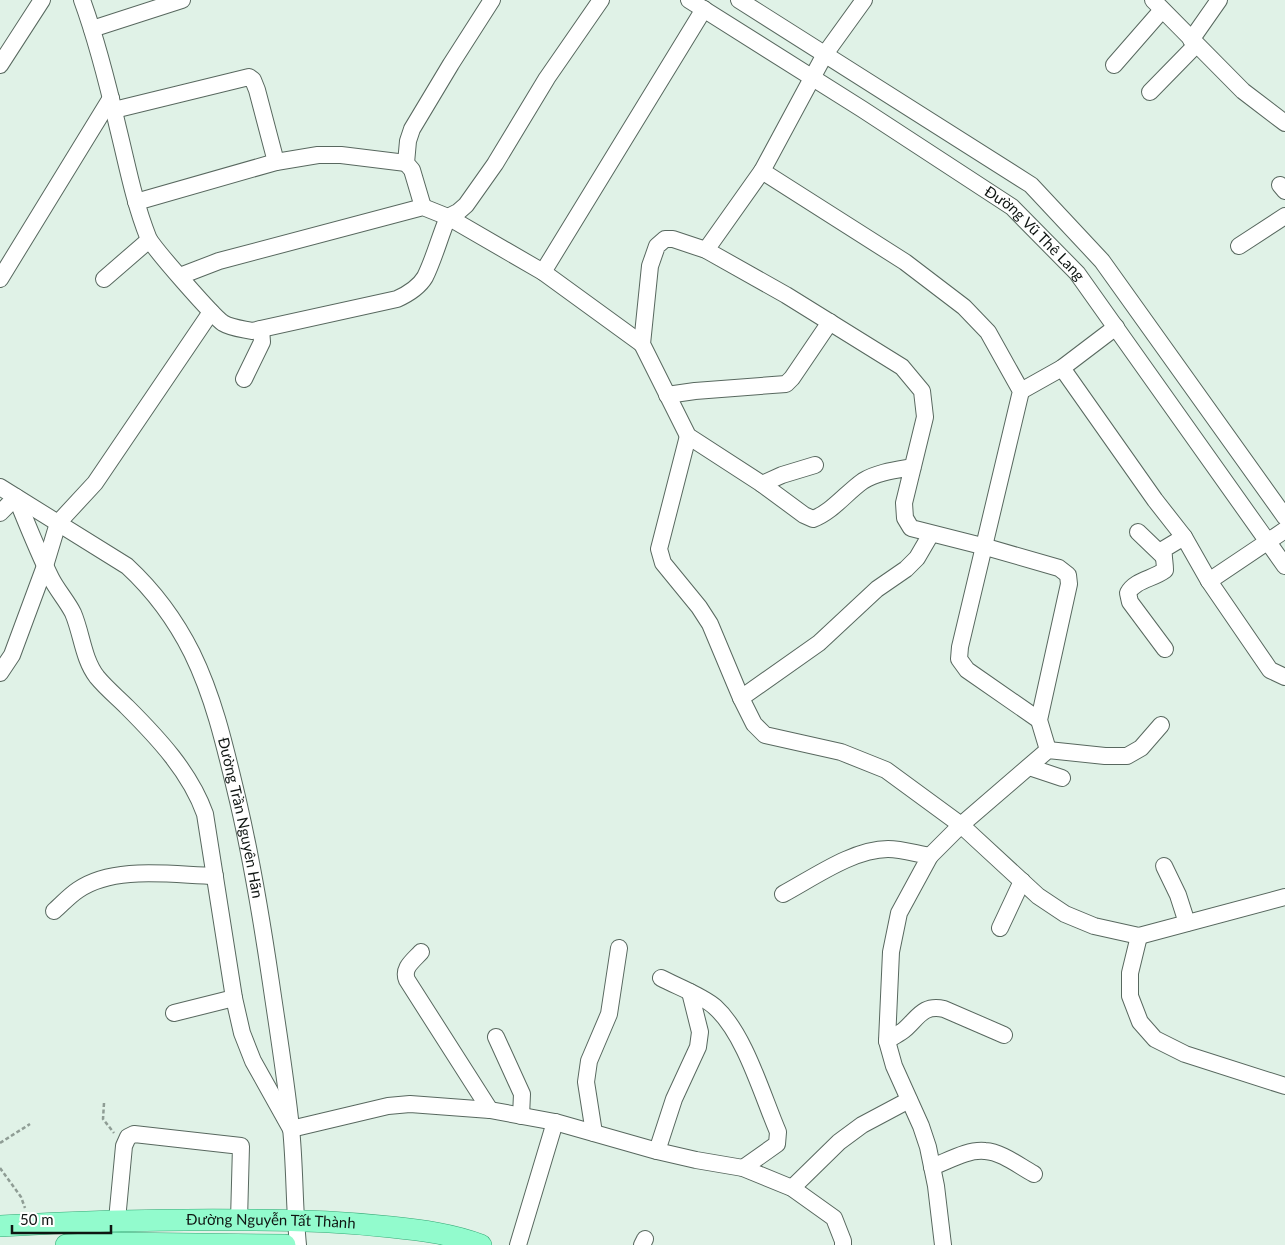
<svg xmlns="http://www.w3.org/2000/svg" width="1285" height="1245" font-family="Lato,sans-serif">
<rect width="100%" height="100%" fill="#e0f2e7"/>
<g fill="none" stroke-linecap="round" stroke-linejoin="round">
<g stroke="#58685f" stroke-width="18">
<g id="minor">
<path d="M 82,0 C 97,41 108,85 118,128 C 127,164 134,202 148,237 C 152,247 214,317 223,323 C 231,328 243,329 252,331 L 397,299 C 408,294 419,287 425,277 C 434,259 440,236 448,217 L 458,212 L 466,205 L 495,164 L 547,78 L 601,0"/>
<path id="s1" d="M 689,0 L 862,109 L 1012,207 L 1077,273 L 1285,566"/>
<polyline points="739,0 1031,185 1102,261 1285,517"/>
<polyline points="864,0 825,54 762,171 905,262 964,307 988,332 1021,391 960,647 959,659 967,670 1039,720"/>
<polyline points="1153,0 1243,91 1285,123"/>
<polyline points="92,29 182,0"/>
<polyline points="1191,40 1219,0"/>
<polyline points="0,65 42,0"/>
<polyline points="1114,65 1162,10"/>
<polyline points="1150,92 1196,45"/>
<polyline points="114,110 249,77 253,80 257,90 276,162"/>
<polyline points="1280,185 1285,191"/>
<polyline points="136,202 276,162 318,155 341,155 406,163"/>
<polyline points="423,207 412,170 406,163 408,141 412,129 451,64 492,0"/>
<polyline points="1239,246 1285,216"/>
<polyline points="706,250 762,171"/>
<polyline points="543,272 704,9"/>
<polyline points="180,276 219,261 423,207 448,217 543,272 642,344"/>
<polyline points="0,279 111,98"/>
<polyline points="104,279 149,240"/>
<polyline points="1062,368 1155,500 1184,537 1209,581 1270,670 1285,677"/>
<polyline points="244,379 262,342 261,329"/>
<polyline points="1021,391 1062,368 1116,327"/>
<polyline points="667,395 695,391 786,384 792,378 830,322"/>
<polyline points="688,436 659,549 663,563 699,607 710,624 741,698 754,724 765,735 841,752 886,770 961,825 1038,896 1065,914 1094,926 1139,936 1285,897"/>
<path d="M 913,467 C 896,470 878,472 863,481 C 846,493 832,512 813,519 L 804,515 L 762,484 L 688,436 L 642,344 L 650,266 L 657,246 L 665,239 L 673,239 L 706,250 L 786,295 L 902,367 L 922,391 L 925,417 L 904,503 L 905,518 L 911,528 L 986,547 L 1059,568 L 1068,575 L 1069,584 L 1039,720 L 1048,750"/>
<polyline points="762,484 782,475 815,465"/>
<path id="s2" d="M 0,487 L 127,566 C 154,591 176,621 192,653 C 215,700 226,751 238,801 C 252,861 262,922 271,983 C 278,1031 286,1080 291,1128 C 295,1167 294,1206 298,1245"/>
<path d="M 0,513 L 16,497 C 27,524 38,552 51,578 C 57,590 67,601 73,613 C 82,634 83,659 97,677 C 106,688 117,697 127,707 C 158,738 190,772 205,814 L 234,998 L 242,1033 L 253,1061 L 291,1129 L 388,1106 L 410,1104 L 490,1110 L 555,1122 L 657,1151 L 696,1160 L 743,1168 L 792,1188 L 834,1218 L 843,1241 L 843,1245"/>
<polyline points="1138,532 1163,556"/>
<polyline points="1209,581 1285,530"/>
<path d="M 1165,649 L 1130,602 L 1128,593 C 1135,580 1153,579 1165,570 C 1165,562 1163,556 1164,549 L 1184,537"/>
<polyline points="0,673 12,655 45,566 58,523 95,483 211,312"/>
<polyline points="741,698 819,643 877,589 906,569 917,558 931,534"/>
<polyline points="1029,767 1062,778"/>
<polyline points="930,856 961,825 1048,750 1105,756 1127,756 1141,748 1161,725"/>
<polyline points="1164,866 1178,895 1187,923"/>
<path d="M 783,894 C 813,878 853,849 888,849 C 902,849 917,854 930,856 L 899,913 L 891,952 L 887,1041 L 894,1066 L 921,1126 L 928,1147 L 936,1186 L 943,1245"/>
<path d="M 54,911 C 62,904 69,896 78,890 C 114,865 172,875 215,876"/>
<polyline points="1000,928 1022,881"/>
<polyline points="1139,936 1130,973 1130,996 1140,1022 1155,1039 1185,1054 1285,1086"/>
<path d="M 421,952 C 413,961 402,968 407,980 L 490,1110"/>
<path d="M 661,978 C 676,986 703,996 715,1007 C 745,1034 762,1095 778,1132 L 777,1144 L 743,1168"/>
<polyline points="174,1013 234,998"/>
<polyline points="496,1037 522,1094 521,1116"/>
<path d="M 887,1041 C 892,1037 899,1034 904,1030 C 918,1018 923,1004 944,1009 L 1004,1035"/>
<polyline points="594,1133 586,1082 589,1061 609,1014 619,948"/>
<polyline points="657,1151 674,1099 698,1047 700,1032 690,992"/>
<path d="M 932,1167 C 948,1161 968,1149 985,1151 C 1002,1152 1019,1166 1034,1174"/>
<polyline points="792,1188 839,1142 862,1125 909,1100"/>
<polyline points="117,1220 124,1146 128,1137 134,1134 241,1146 239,1220"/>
<polyline points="518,1245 555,1122"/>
<polyline points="642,1245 645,1239"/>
</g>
</g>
<g stroke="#35a976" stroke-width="22">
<g id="major">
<path id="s3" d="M 0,1226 C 85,1221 170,1219 255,1220 C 300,1220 346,1222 391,1227 C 421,1230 452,1234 481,1245"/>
<polyline points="66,1245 115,1243 285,1245"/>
</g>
</g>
<g stroke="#8f9d95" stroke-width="2.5" stroke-dasharray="4 2.5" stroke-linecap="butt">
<polyline points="104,1103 103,1119 114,1133"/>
<polyline points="0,1143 30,1124"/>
<polyline points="0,1168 21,1197 25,1208"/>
</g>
<use href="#minor" stroke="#fff" stroke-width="16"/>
<use href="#major" stroke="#92fbcd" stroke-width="21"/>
</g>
<g text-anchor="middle" stroke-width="4.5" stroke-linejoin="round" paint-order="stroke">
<g font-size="15" fill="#0f1512" stroke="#fff">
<text dy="5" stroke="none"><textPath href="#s1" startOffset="418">Đường Vũ Thê Lang</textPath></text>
<text dy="5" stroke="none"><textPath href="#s2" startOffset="431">Đường Trần Nguyên Hãn</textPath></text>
<text dy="5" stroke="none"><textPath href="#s3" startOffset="271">Đường Nguyễn Tất Thành</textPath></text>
</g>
</g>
<path d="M12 1225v8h99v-8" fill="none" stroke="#0f1512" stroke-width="2.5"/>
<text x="20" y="1225" font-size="15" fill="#0f1512" stroke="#ffffff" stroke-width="4" paint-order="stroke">50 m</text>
</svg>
